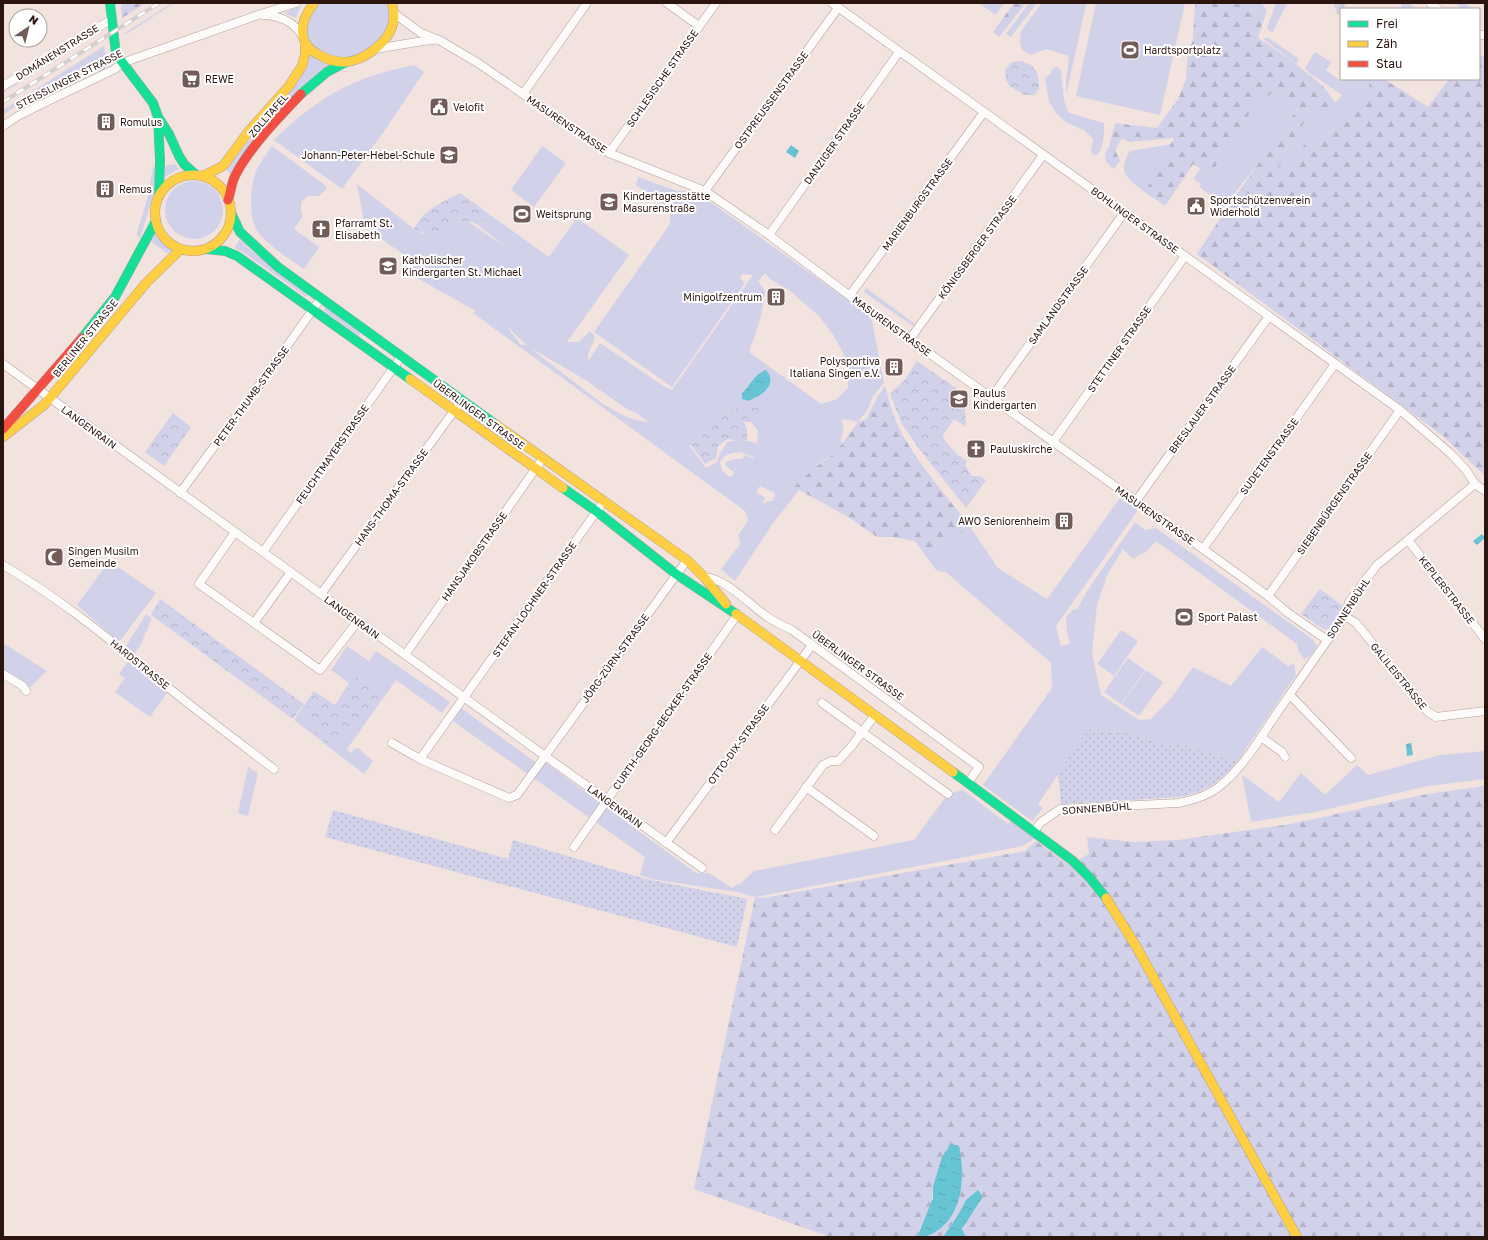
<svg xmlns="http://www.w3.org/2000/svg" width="1488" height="1240" font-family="'Golos Text',sans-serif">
<defs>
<pattern id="forest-firs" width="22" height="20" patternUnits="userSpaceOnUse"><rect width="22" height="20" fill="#d2d1ea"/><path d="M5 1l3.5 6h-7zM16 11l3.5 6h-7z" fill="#b4b3c8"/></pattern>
<pattern id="park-crowns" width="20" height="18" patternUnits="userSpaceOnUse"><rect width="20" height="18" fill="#d2d1ea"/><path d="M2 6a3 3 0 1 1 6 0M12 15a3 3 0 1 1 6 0" fill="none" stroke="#b4b3c8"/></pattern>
<pattern id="garden-dots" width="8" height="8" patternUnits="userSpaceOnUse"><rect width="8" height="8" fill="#d2d1ea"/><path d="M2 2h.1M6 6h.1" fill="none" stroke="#b4b3c8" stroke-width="1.8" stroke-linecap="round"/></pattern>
<pattern id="water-ripples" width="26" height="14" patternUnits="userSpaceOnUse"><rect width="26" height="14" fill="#67c4d4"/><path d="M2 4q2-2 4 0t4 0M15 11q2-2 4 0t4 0" fill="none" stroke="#5aa8b5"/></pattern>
</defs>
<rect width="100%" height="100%" fill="#f2e3df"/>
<g fill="#d2d1ea" fill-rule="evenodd">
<polygon points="172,3 174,3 125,35 125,33"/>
<path d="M 321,3 L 385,3 C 393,11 392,23 386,30 C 381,36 376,45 370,49 C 361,54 348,57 337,57 C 323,56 306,43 306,28 C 306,23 309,18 312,14 C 315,10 317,6 321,3 Z"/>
<polygon points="979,3 1004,3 996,15"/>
<polygon points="1029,3 1037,3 1011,37 1006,34"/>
<polygon points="1042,3 1086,3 1086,5 1066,95 1066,83 1069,56 1046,49 1031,55 1022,50 1020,42 1021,31"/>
<polygon points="1096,3 1185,3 1160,115 1076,96"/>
<path d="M 1218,3 L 1234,3 L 1227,50 L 1211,78 L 1201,113 L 1173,166 L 1153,198 C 1146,193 1130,182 1126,175 C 1121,169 1126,157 1130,151 L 1167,145 L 1176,142 L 1197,110 L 1208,67 L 1187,62 L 1190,48 L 1207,52 L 1211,48 Z"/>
<polygon points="1240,3 1261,3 1267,10 1241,11"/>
<polygon points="1276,3 1287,3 1273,32 1270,31 1267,28"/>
<polygon points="1399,3 1409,3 1417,9 1400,9 1402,5"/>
<polygon points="1454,3 1465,3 1473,9 1463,9"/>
<polygon points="301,6 296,18 284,13"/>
<polygon points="103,30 3,93 3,92"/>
<polygon points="1267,37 1299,59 1297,64 1263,39"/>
<polygon points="104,46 107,62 109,65 100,73 88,68 22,102 3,115 3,110"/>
<polygon points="308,52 334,64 231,175 226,169 283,98"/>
<polygon points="1315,52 1331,62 1326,70 1342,82 1344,79 1372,79 1359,109 1340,127 1330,132 1315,150 1305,144 1291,169 1279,166 1287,148 1311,112 1298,107 1266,154 1225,205 1199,187 1201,184 1193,179 1200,169 1210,175 1257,102 1280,89 1298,107 1327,113 1342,95 1308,72 1305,68"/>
<path d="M 414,65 L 424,72 L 385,130 L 342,189 L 274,140 C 316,98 355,76 414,65 Z"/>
<path d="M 1057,67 L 1061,70 L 1064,100 L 1069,113 L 1104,123 C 1104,133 1104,147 1097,155 L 1093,154 L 1091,151 L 1093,139 L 1084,130 L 1067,123 L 1056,113 L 1049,102 L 1045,78 L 1050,74 L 1053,68 Z"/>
<path d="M 272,146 L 326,186 L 327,189 L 319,196 L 308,196 L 301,202 L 301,211 L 303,216 L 294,229 L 319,247 L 304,269 C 291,260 261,241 255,227 C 249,213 250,183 257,169 C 261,161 267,153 272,146 Z"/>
<polygon points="542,146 566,163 534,207 511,190"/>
<polygon points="175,164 179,169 165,177 165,166"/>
<polygon points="153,167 156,167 153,197 140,238 137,235 137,232 148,197"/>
<path d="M 638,177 L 677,191 L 695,191 L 702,196 L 865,312 L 872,321 L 884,383 L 873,396 L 868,409 L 858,422 L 845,419 L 841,421 L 844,427 L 841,440 L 842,444 L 836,452 L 821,462 L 795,486 L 799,490 L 771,526 L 735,581 L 721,569 L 741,543 L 738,536 L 748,520 L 745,511 L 473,313 L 476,311 L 417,278 L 407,257 L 365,227 L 357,184 L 414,229 L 423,234 L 449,232 L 444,222 L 471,221 L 470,223 L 504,246 L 478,225 L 489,214 L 549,257 L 577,218 L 629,255 L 567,342 L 579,342 L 590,331 L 595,337 L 588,355 L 588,361 L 600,343 L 662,385 L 672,390 L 753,275 L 742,274 L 740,278 L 745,283 L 672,387 L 594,332 L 670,224 L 670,209 L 636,185 ZM 765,273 L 770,279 L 789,290 L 820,317 L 834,336 L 848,362 L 848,388 L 837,399 L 821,404 L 749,352 L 761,317 L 765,291 L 758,281 ZM 507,327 L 508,327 L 526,345 L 521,345 ZM 531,348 L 587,381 L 628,410 L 635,412 L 648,422 C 618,420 588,392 565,375 C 554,366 542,358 531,348 ZM 748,386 L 768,388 L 756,398 L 748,401 L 742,399 L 742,393 ZM 751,401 L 757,417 L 751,422 L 758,431 L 757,443 C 747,440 737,439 727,442 L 720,453 L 717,462 L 706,468 L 689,445 L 691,445 L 697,438 L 702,443 L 704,442 L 700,429 L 705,429 L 708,431 L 713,427 L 711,421 L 713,412 L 735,409 ZM 740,452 L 754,457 L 753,458 L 744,455 L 743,459 L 733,459 L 725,463 L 727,467 L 735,473 L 730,477 L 722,471 L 720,462 C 725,454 730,453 740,452 ZM 760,486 L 775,493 L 775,496 L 772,501 L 769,501 L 762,504 L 765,498 L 756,492 Z"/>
<circle cx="194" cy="210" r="29"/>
<polygon points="155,230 163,242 174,250 167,253 150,241"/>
<polygon points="240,239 247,247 308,294 306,297 243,252 234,248"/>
<polygon points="866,288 915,324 913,326 864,292"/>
<polygon points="326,307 361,333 358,336 323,310"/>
<polygon points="1120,498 1138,510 1056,626 1061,646 1070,644 1067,632 1066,617 1074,609 1077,610 1087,591 1135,522 1145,530 1156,528 1312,639 1317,646 1311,655 1304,659 1299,652 1297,644 1156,541 1148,550 1133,559 1123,549 1108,573 1097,605 1092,652 1101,695 1139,720 1151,719 1172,697 1193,667 1231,686 1262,647 1288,666 1294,664 1296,675 1237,762 1177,743 1174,747 1124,732 1089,730 1038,804 1043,808 1032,821 983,785 1052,688 1051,663 947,573 937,557 935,540 961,533 973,531 998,568 1047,599"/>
<polygon points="109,561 156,593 119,642 77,605"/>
<polygon points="146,614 152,618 141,644 134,655 125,648"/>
<polygon points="1121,630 1138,641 1114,676 1097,664"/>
<polygon points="3,643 47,671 29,688 3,672"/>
<polygon points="347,646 369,661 376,651 450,702 442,713 396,680 347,749 351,753 354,749 358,748 373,761 364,774 294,720 314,691 335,705 349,683 331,670"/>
<polygon points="1128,658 1145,670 1121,704 1104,692"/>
<polygon points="130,659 169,690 150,717 115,692 125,678 119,674"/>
<polygon points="1146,670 1163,682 1139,716 1122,704"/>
<polygon points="461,708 538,764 542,760 696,873 709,873 732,888 736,885 740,884 754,871 914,840 948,794 963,790 1008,824 1012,819 1035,838 1023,846 755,897 737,892 651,879 640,875 645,857 453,721"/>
<polygon points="1485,751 1485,779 1428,786 1315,812 1251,822 1242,775 1279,802 1301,773 1325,795 1357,765 1368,775 1440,755"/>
<polygon points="248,767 258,773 248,816 238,813"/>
</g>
<g fill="url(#forest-firs)">
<polygon points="123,3 145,3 122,18 121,7"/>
<polygon points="1014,3 1026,3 999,37 993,32"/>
<polygon points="1195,3 1240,3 1241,11 1267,10 1258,38 1290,59 1324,87 1336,104 1327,113 1303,109 1311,112 1287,148 1279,166 1291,169 1294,157 1305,144 1315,150 1330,132 1340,127 1342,112 1350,106 1359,109 1372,79 1388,79 1387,81 1428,107 1449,79 1479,79 1479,54 1485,58 1485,476 1443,436 1197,254 1229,205 1298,108 1280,89 1257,102 1210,175 1193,164 1165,206 1145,192 1174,138 1129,142 1122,138 1115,150 1120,161 1114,169 1106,162 1105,154 1109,147 1115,123 1157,128 1178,99 1186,79 1187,62 1193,38"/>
<path d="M 885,386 C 889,401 893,416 900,430 C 919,466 949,498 973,531 L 961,533 L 935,540 L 937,557 L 947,573 L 936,570 L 915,541 L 893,537 L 877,537 L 845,515 L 799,490 L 795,486 L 813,469 L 836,452 L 858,422 L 866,419 L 878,396 Z"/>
<path d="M 1485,786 L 1485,1237 L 966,1237 L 962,1229 L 983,1198 L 966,1200 L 958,1215 L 943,1237 L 923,1237 L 930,1235 L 956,1207 L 959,1196 L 961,1182 L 933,1187 C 933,1207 924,1216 918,1235 L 919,1237 L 830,1237 L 694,1189 L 755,897 L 763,898 L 1025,851 L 1036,841 L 1069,865 L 1089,854 L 1087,837 L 1133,842 L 1178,840 L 1291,824 L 1427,794 Z"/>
</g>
<g fill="url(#park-crowns)">
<polygon points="1333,3 1347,3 1343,9 1341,9 1338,15"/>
<path d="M 1020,61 C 1037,65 1039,73 1039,89 L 1034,95 L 1024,95 L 1010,86 L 1006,81 L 1005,70 L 1012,62 Z"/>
<path d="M 460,193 L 489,214 L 478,225 L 471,221 L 444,222 L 449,232 C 435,235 427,236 414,229 C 425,208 440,204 460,193 Z"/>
<polygon points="917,361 964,394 966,427 954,419 942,437 957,454 967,461 965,465 972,476 980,476 986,480 966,508 920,450 902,424 890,394 903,382"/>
<polygon points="751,401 758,405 757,417 751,422 744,422 747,429 747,440 740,441 728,439 718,446 716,458 705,464 691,445 697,438 702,443 704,442 700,429 703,425 708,431 713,427 708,417 713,412 735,409"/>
<polygon points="173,413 191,427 164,466 145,452"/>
<polygon points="1320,589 1343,606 1339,619 1333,628 1331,627 1325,630 1301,614"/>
<polygon points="160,599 304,704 293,719 151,615"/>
<path d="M 357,676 L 382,694 C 366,716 356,738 326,743 L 300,716 L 314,695 L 335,707 Z"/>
</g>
<g fill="url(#garden-dots)">
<path d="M 1088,730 L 1124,732 L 1174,747 L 1177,743 L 1237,762 C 1220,782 1205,792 1180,797 L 1061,804 L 1058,774 Z"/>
<polygon points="333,810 508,859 513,840 646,879 747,899 737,947 325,837"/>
</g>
<g fill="url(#water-ripples)">
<polygon points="791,145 799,151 795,158 786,152"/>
<path d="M 766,370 C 779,385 761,396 748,401 L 742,399 L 742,393 C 751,385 754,374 766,370 Z"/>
<polygon points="1482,534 1485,538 1477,545 1473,541"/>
<polygon points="1411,743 1413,755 1407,756 1406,744"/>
<path d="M 951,1144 L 959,1146 C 964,1168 964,1199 950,1218 C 948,1222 944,1224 942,1227 C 936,1233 927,1237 919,1237 L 918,1235 L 933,1198 L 933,1187 L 942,1157 Z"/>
<polygon points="978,1190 983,1197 962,1229 966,1237 943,1237 958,1215 966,1200"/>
</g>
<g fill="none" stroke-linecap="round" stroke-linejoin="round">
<g stroke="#b2a09c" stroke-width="9">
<g id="street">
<polyline points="667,3 699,26"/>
<polyline points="832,3 1400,410 1450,453 1466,470 1475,484 1485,491"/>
<polyline points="1430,3 1438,9"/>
<polyline points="395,14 421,33 439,40 478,63 609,153 705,191 769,235 870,311 1203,549 1268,596 1288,613 1327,640"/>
<path d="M 263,15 C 278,15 295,22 302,36"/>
<polyline points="1479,35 1485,35"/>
<polyline points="375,49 423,41 434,40"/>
<polyline points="3,86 112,19"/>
<polyline points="523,94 587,3"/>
<polyline points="3,126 18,116 46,102 115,69 122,63 258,15 296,3"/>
<polyline points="609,153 716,3"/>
<polyline points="705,191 838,8"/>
<polyline points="769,235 899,52"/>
<polyline points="850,295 984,112"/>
<polyline points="910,339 1043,155"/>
<polyline points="3,364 545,756 702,868"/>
<polyline points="991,398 1124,213"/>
<polyline points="1053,442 1185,256"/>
<polyline points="180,493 268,373 321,298"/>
<polyline points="1136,501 1269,316"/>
<polyline points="235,532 199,584 320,670 358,621"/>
<polyline points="1408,540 1485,639"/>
<polyline points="1203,549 1335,364"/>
<polyline points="263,552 401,357"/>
<path d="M 3,565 C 57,597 105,635 154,676 C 193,708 233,738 274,769"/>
<path d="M 704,577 C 725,578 748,603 765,615 C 773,621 783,626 792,630 L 979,767 L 968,783"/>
<polyline points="321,594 462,400"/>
<polyline points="1268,596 1400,410"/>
<polyline points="1345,616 1356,623 1428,712 1436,717 1485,711"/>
<polyline points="254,623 291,572"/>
<polyline points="405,655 543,458"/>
<polyline points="3,674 23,686 26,691"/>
<polyline points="1290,695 1351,758"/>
<polyline points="822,703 948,794"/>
<polyline points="1261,737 1282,752 1285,757"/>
<polyline points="392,743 420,759 509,798 517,795 687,560"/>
<polyline points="420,759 604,501"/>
<polyline points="806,787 874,836"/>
<polyline points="775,830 823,765 831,761 838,761 851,747 875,715"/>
<path d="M 1034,832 L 1040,823 L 1060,809 L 1178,803 C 1194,800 1208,796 1220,786 C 1242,768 1258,742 1273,719 C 1297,684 1320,650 1345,616 L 1349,602 L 1377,565 L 1408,540 L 1475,484"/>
<polyline points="666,843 812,645"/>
<polyline points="574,847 737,615"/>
</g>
</g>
<g stroke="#b2a09c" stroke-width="10">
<g id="fast">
<polyline points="110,3 116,54 153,103 158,117 169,134 179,156 184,164 195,174"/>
<polyline points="301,94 327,72 346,62"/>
<polyline points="158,117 160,160 159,196"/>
<polyline points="231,213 240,232 278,267 495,424"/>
<polyline points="206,249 225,251 237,256 410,379"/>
<polyline points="82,338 115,297 156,221"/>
<polyline points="563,488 596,511 676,574 736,614"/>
<polyline points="953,772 1073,861 1090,878 1106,898"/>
</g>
</g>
<g stroke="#b2a09c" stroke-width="10">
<g id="slow">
<path d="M 314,3 C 299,22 296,44 321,56 C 328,60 337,62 345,62 C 363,61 386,44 392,27 C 395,19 394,11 392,3"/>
<polyline points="205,175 223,166 249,131 289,86 302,66 305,55 305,43"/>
<circle cx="193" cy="213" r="38"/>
<polyline points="410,379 563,488"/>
<polyline points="495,424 687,560 704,577 726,604"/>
<polyline points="3,437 44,405 147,282 181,249"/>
<polyline points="736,614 953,772"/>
<polyline points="1106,898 1136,946 1297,1237"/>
</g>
</g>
<g stroke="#b2a09c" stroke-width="10">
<g id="jam">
<path d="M 228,200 C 231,192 231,184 235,176 C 249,148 279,117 301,94"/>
<polyline points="3,429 82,338"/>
</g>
</g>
<use href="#street" stroke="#fdfbfa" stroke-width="8"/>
<use href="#fast" stroke="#16e098" stroke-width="9"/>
<use href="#slow" stroke="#ffcf43" stroke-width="9"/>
<use href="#jam" stroke="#f24e42" stroke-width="9"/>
<g stroke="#d4cfcd" stroke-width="4">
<polyline id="rail" points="3,102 159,3"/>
</g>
<use href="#rail" stroke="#fff" stroke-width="2.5" stroke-dasharray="8" stroke-linecap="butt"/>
</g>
<defs>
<g id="stadium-square" transform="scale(1)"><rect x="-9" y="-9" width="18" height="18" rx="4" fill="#715c58" stroke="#fff"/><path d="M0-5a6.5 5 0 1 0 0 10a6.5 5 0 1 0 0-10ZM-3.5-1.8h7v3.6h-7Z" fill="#fff"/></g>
<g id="supermarket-square" transform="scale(1)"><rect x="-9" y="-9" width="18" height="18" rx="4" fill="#715c58" stroke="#fff"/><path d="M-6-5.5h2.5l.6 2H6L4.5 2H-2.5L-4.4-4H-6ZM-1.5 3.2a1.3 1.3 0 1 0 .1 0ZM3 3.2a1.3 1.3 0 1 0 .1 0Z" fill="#fff"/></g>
<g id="civic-square" transform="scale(1)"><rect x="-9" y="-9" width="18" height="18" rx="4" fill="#715c58" stroke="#fff"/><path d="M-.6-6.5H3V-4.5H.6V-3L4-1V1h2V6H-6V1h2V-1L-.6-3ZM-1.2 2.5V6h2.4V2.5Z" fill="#fff"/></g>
<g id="building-square" transform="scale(1)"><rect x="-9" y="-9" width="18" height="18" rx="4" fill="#715c58" stroke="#fff"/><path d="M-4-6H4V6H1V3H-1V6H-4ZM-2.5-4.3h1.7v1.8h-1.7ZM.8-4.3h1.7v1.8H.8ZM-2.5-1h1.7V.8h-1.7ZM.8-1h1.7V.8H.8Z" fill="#fff"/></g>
<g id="school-square" transform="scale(1)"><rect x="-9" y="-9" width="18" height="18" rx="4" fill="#715c58" stroke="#fff"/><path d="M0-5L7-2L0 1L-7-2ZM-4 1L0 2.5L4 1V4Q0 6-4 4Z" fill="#fff"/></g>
<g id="church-square" transform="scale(1)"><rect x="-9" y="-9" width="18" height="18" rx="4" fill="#715c58" stroke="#fff"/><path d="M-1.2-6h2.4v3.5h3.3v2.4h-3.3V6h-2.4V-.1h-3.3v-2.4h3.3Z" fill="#fff"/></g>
<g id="mosque-square" transform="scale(1)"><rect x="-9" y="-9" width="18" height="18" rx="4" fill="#715c58" stroke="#fff"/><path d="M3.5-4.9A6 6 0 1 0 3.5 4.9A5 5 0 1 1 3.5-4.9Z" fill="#fff"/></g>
</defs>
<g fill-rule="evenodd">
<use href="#stadium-square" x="1130" y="50"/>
<use href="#supermarket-square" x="191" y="79"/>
<use href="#civic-square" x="439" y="107"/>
<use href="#building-square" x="106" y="122"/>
<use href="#school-square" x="449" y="155"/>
<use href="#building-square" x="105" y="189"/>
<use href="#school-square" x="609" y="202"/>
<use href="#civic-square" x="1196" y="206"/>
<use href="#stadium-square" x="522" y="214"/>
<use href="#church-square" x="321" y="229"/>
<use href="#school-square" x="388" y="266"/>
<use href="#building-square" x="776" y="297"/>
<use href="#building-square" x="894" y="367"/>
<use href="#school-square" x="959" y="399"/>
<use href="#church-square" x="976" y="449"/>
<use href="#building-square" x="1064" y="521"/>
<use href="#mosque-square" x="54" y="557"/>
<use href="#stadium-square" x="1184" y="617"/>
</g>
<g text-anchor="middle" stroke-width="4" stroke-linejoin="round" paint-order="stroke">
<g font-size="10" fill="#2c140f" stroke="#fff" text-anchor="start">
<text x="1144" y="54">Hardtsportplatz</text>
<text x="205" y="83">REWE</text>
<text x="453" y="111">Velofit</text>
<text x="120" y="126">Romulus</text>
<text x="435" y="159" text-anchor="end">Johann-Peter-Hebel-Schule</text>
<text x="119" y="193">Remus</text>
<text x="623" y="200">Kindertagesstätte<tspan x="623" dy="12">Masurenstraße</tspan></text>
<text x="1210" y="204">Sportschützenverein<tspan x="1210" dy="12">Widerhold</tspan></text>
<text x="536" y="218">Weitsprung</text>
<text x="335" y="227">Pfarramt St.<tspan x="335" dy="12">Elisabeth</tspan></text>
<text x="402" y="264">Katholischer<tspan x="402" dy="12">Kindergarten St. Michael</tspan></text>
<text x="762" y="301" text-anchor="end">Minigolfzentrum</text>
<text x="880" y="365" text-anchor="end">Polysportiva<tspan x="880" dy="12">Italiana Singen e.V.</tspan></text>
<text x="973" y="397">Paulus<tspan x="973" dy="12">Kindergarten</tspan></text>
<text x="990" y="453">Pauluskirche</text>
<text x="1050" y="525" text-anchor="end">AWO Seniorenheim</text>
<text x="68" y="555">Singen Musilm<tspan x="68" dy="12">Gemeinde</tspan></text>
<text x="1198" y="621">Sport Palast</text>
</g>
<g font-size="10" fill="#2c140f" stroke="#fff">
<text transform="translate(57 52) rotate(-32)" y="4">DOMÄNENSTRASSE</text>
<text transform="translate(662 78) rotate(-55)" y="4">SCHLESISCHE STRASSE</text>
<text transform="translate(69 79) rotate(-27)" y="4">STEISSLINGER STRASSE</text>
<text transform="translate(771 100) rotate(-54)" y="4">OSTPREUSSENSTRASSE</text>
<text transform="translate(268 115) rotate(-49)" y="4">ZOLLTAFEL</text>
<text transform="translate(567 124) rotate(34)" y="4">MASURENSTRASSE</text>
<text transform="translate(834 143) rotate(-55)" y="4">DANZIGER STRASSE</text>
<text transform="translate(917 204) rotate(-54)" y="4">MARIENBURGSTRASSE</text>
<text transform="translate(1135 220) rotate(36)" y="4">BOHLINGER STRASSE</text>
<text transform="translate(977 247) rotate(-54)" y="4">KÖNIGSBERGER STRASSE</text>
<text transform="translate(1058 305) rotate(-54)" y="4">SAMLANDSTRASSE</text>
<text transform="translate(892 326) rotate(36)" y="4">MASURENSTRASSE</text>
<text transform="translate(85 338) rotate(-51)" y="4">BERLINER STRASSE</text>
<text transform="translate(1119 349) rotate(-55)" y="4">STETTINER STRASSE</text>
<text transform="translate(251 396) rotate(-54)" y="4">PETER-THUMB-STRASSE</text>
<text transform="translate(1202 409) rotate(-54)" y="4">BRESLAUER STRASSE</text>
<text transform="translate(479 414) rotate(36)" y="4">ÜBERLINGER STRASSE</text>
<text transform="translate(89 427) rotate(36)" y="4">LANGENRAIN</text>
<text transform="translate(332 454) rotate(-55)" y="4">FEUCHTMAYERSTRASSE</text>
<text transform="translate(1269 456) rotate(-54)" y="4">SUDETENSTRASSE</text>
<text transform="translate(391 497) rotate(-54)" y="4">HANS-THOMA-STRASSE</text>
<text transform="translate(1334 503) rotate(-55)" y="4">SIEBENBÜRGENSTRASSE</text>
<text transform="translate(1155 515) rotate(35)" y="4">MASURENSTRASSE</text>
<text transform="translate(474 556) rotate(-55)" y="4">HANSJAKOBSTRASSE</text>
<text transform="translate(1447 590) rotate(52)" y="4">KEPLERSTRASSE</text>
<text transform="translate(534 599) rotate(-55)" y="4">STEFAN-LOCHNER-STRASSE</text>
<text transform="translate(1348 608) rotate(-57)" y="4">SONNENBÜHL</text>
<text transform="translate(352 617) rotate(36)" y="4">LANGENRAIN</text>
<text transform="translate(615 658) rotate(-54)" y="4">JÖRG-ZÜRN-STRASSE</text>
<text transform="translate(140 664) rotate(39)" y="4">HARDSTRASSE</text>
<text transform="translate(858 665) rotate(36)" y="4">ÜBERLINGER STRASSE</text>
<text transform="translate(1399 676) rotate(51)" y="4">GALILEISTRASSE</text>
<text transform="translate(662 721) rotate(-55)" y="4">CURTH-GEORG-BECKER-STRASSE</text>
<text transform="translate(738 744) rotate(-54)" y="4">OTTO-DIX-STRASSE</text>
<text transform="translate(615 806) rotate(36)" y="4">LANGENRAIN</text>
<text transform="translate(1097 808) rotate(-4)" y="4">SONNENBÜHL</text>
</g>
</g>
<rect width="1488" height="1240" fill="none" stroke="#2c140f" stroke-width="8"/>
<rect x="1340" y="8" width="140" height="72" fill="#ffffff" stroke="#aba19f"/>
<rect x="1348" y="21" width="20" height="6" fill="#16e098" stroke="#aba19f"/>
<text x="1376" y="28" font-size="12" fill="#2c140f">Frei</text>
<rect x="1348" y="41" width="20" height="6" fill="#ffcf43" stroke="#aba19f"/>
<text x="1376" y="48" font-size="12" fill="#2c140f">Zäh</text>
<rect x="1348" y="61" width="20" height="6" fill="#f24e42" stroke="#aba19f"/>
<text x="1376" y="68" font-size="12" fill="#2c140f">Stau</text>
<g transform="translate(28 28) rotate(35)"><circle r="19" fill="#ffffff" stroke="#aba19f"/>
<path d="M0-3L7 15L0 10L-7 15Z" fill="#715c58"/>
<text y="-6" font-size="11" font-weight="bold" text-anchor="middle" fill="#2c140f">N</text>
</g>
</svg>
